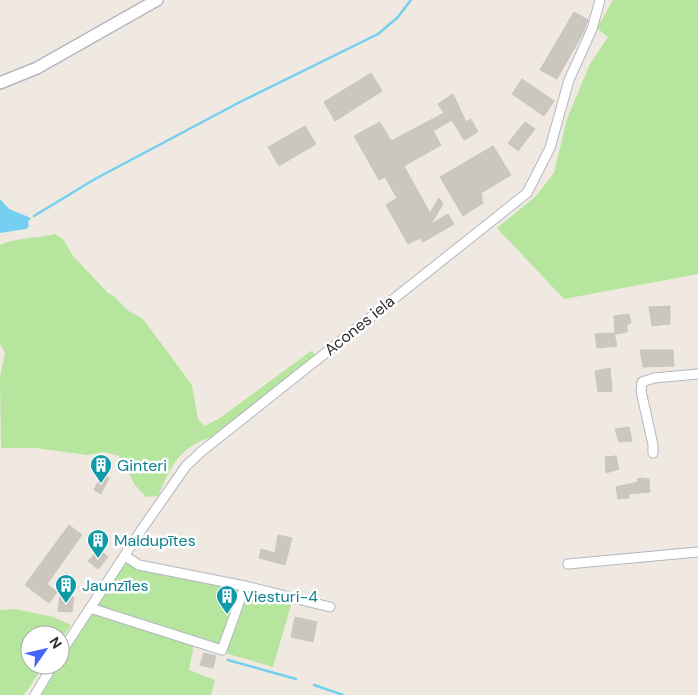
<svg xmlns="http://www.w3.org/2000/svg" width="698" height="695" font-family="'DM Sans',sans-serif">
<rect width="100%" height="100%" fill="#efe9e1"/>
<g fill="#b6e59e">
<polygon points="613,0 698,0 698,274 564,299 497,228 535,197 554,173 567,119 590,64 608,37 597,28"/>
<path d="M 55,234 L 63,239 L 73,256 L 108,293 L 115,297 L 127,310 L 143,319 L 192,385 L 198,420 L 205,426 L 220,418 L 311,351 L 319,358 L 218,435 C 180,445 173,462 158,496 L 146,497 L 135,485 L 119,456 L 104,452 L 87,455 L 36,448 L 1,448 L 0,377 L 5,353 L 0,344 L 0,245 C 17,237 37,239 55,234 Z"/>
<polygon points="125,556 140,565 293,598 273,667 194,644 189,670 215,680 211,695 34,695 53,665 60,665 60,655"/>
<polygon points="15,609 53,617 71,625 60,641 60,635 30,635 30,665 44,665 24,695 0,695 0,610"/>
</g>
<polygon fill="#75cff0" points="0,199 9,209 31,218 28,222 29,226 26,229 0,233"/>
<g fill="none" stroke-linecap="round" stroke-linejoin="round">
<g stroke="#75cff0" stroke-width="2.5">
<polyline points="34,216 95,179 240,102 378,34 397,18 411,0"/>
<polyline points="228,660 296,679"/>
<polyline points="314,685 343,695"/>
</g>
</g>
<g fill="#cbc7bf" stroke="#cbc5ba">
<polygon points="574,12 588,20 583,33 557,79 540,70"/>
<polygon points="371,73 382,91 335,121 324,102"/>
<polygon points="522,79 554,101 544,116 512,94"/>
<polygon points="453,94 466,122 471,119 478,132 464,140 452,120 433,131 441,145 404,166 430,213 439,198 443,204 431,224 448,214 454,224 423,242 420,238 408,244 386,205 397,198 385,177 379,180 354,136 380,122 391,141 444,113 438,104"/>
<polygon points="525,122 535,129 518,151 508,143"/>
<polygon points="305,126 316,144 279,166 268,147"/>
<polygon points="493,146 511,175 481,193 483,203 463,216 440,177"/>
<polygon points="670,306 670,324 652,326 649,307"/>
<polygon points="629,314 631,323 627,325 627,332 615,334 614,316"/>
<polygon points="614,333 617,346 597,348 595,334"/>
<polygon points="640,350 673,350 674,366 643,367"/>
<polygon points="610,368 612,391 598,392 595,371"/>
<polygon points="629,427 632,441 619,442 615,429"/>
<polygon points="616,456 619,469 606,473 605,457"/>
<polygon points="102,474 109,478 101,494 94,490"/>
<polygon points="641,478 649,479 650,492 629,494 629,498 618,499 616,487 638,482 637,479"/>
<polygon points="69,525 82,535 47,584 57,592 49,603 25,585"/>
<polygon points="278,535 292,538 285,565 259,558 261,549 275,553"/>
<polygon points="99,549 108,557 98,569 88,561"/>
<polygon points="60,595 74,597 72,612 58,611"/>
<polygon points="295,617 317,622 313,642 291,637"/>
<polygon points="204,653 216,656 213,668 200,665"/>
</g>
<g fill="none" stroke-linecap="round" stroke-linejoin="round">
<g stroke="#b4b7c1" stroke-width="11">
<g id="minor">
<polyline points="653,453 653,445 641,391 642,382 654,378 698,374"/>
<polyline points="125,556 139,565 245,586 330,607"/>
<polyline points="568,564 698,552"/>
<polyline points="90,608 222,650 245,586"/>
<polyline points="60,654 142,529 186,466 202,451 527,193 550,148 569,80 592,29 600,0"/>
<polyline points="35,695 53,665"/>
</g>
</g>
<g stroke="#b4b7c1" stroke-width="14">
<polyline id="tertiary" points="0,83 37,68 157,0"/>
</g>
<use href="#minor" stroke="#fff" stroke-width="9"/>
<use href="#tertiary" stroke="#fff" stroke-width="11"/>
</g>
<defs>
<g id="building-pin" transform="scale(1.125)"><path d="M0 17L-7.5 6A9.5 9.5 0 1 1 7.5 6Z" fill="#0f9aa8" stroke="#fff"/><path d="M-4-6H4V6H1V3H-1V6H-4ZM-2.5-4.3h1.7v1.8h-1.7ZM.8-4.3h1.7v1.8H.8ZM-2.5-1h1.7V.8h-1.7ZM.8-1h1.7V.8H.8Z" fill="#fff"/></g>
</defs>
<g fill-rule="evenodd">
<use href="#building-pin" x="101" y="465"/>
<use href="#building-pin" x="98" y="540"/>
<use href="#building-pin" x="66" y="585"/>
<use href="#building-pin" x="227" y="596"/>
</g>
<g text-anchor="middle" stroke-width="5" stroke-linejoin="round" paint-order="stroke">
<g font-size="16" fill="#2e2e2e" stroke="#fff">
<text transform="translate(359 325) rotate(-39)" y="6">Acones iela</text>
</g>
<g font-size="16" fill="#0d838f" stroke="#fff" text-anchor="start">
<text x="117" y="471">Ginteri</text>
<text x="114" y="546">Maldupītes</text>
<text x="82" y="591">Jaunzīles</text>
<text x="243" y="602">Viesturi-4</text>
</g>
</g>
<g transform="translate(45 650) rotate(56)"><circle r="24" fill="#ffffff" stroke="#ababab"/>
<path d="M0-4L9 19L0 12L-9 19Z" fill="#4264fb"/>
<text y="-8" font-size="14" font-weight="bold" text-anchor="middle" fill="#2e2e2e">N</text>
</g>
</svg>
